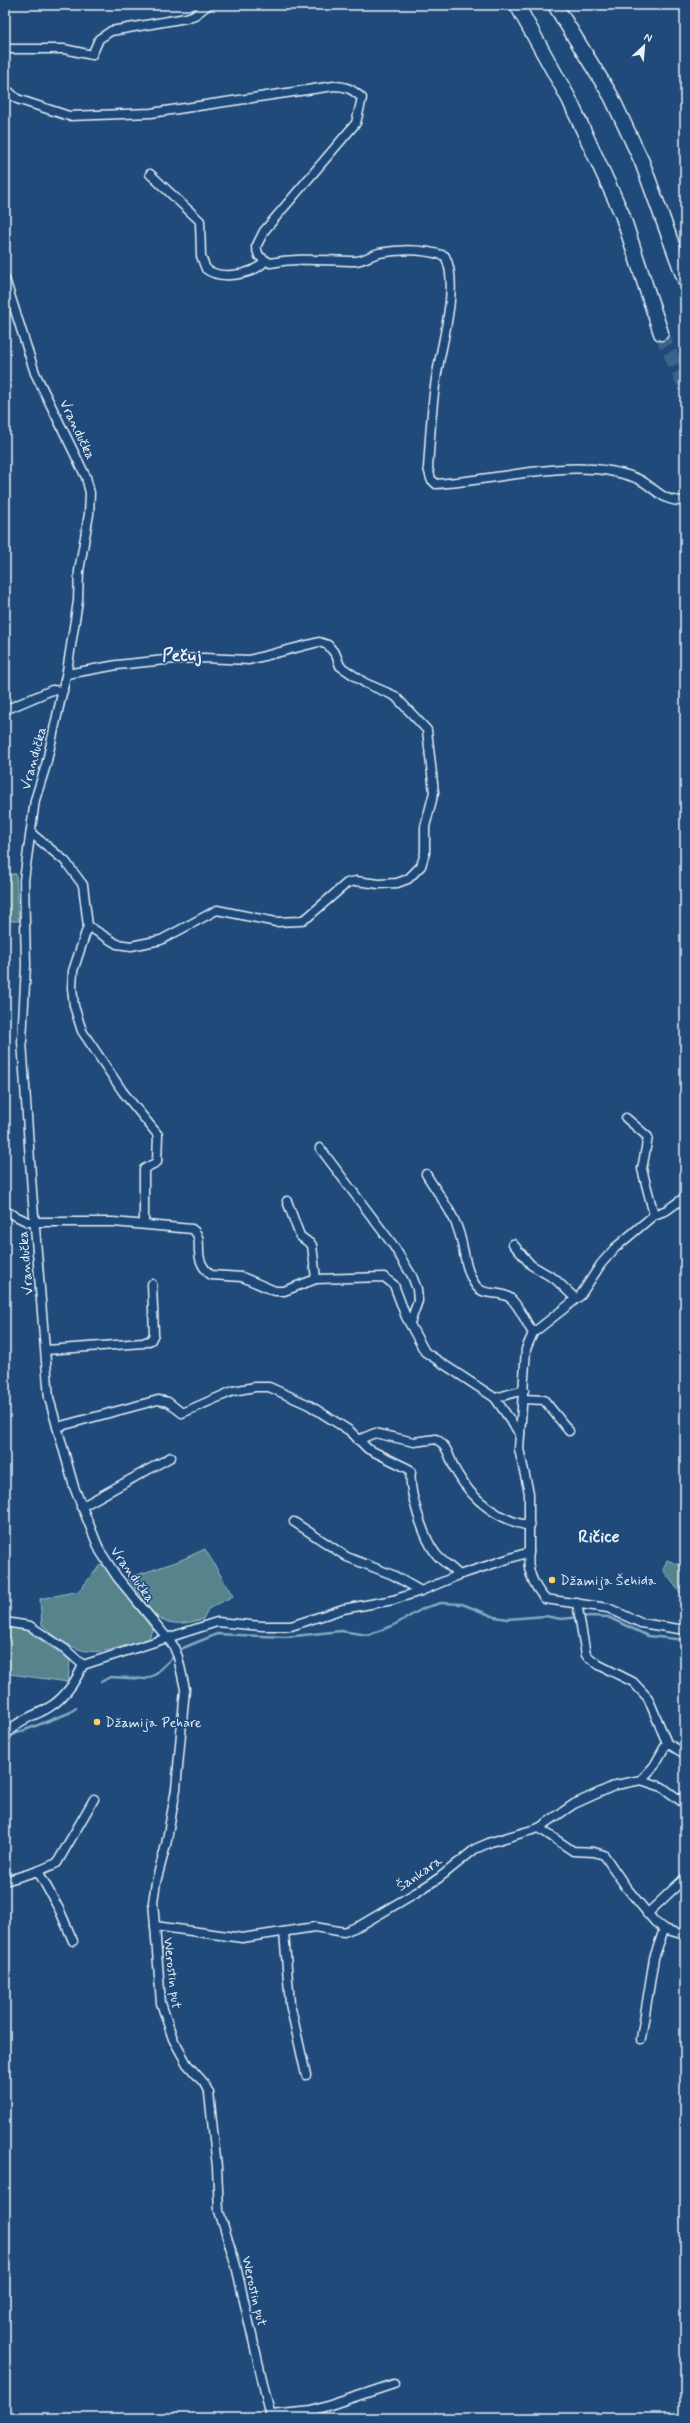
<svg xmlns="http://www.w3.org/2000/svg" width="690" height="2423" font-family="Mynerve,sans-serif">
<rect width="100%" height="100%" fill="#1f4a7a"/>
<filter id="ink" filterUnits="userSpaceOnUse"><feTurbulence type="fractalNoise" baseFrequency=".025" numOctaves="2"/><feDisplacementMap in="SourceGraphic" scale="8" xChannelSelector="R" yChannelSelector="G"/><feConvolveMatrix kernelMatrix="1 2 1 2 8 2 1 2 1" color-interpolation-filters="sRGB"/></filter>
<g filter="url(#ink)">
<g fill="#56838c" stroke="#9fbac2">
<polygon points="5,874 16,874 19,921 5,921"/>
<path d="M 205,1549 L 233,1596 L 208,1609 L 203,1619 C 156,1633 152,1611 128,1578 L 179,1561 Z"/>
<polygon points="667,1560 685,1567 685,1599 663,1570"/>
<path d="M 100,1565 L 103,1565 L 152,1629 L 149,1639 C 100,1653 83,1663 42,1625 L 40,1599 L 79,1591 Z"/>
<polygon points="5,1627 23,1628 70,1660 68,1682 10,1674 5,1671"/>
</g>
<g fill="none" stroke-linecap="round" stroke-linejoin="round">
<g stroke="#84a8c1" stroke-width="2.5">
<polyline points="101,1682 110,1677 146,1679 154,1675 183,1648 217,1634 285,1637 341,1631 368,1635 392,1626 424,1608 441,1603 462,1604 495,1617 508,1619 545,1616 561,1619 591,1616 608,1617 648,1636 685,1640"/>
<polyline points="12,1735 69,1713 76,1708"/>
</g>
<polyline stroke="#3d638d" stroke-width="14" stroke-dasharray="14 7" stroke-linecap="butt" points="661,333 685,386"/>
<g stroke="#e8f1f8" stroke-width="11">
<g id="minor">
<polyline points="5,49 64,49 92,55 99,39 111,31 186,18 195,15 208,5"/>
<path d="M 5,88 L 17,99 L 69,116 L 151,113 L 334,86 C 347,86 353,90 362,98 L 356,123 L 264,231 L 256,247 L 259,256 L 270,263 C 301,257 324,261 355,261 C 363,261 371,255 379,253 C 401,249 424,249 445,256 C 461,287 439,351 435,386 C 431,413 430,441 428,468 L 431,479 L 436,484 C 493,481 554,462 610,471 C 620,473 637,477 645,483 C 659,493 666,502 685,501"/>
<path d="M 150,174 L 200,221 L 201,256 L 206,269 C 220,280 253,275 264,262"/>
<polyline points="5,279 35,373 86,477 90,493 89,514 79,571 78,601 67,671 46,765 35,800 24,880 26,965 22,1041 32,1191 49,1398 74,1487 100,1551 117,1577 173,1645 178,1657 185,1689 176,1789 166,1845 156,1882 153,1902 155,1926 161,2003 173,2039 187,2064 204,2083 209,2093 217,2167 219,2211 236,2266 271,2418"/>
<polyline points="67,674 117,665 175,659 204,658 249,660 319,642 328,645 336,655 340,666 365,683 395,696 427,730 434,792 425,827 425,853 421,866 408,879 397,883 379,884 356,881 347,883 308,917 300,921 276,922 217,910 161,940 131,946 117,944 88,926"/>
<polyline points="5,710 52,690 63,691"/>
<polyline points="31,833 65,861 83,885 88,926 73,971 72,988 74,1006 82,1031 123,1092 158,1135 157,1162 144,1169 144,1224"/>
<polyline points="626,1118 648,1137 642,1169 654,1215"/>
<polyline points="320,1148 393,1245 412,1276 417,1289 418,1301 410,1323"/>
<path d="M 426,1174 C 436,1191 449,1207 456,1224 C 465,1244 463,1268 476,1286 C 485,1297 499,1290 510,1298 C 519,1305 526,1323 533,1333"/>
<polyline points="287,1201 300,1236 312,1245 316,1279"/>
<path d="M 5,1211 L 28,1222 L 113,1222 L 192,1229 C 207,1239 189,1257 211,1275 L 242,1277 L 275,1291 L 284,1291 L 316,1279 L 384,1277 L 394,1285 L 406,1317 L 425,1352 L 495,1398 L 520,1434"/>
<polyline points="513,1244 531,1265 555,1279 576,1299"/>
<polyline points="46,1350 143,1343 151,1340 154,1334 152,1284"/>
<polyline points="495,1398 524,1390"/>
<polyline points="523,1399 544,1400 569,1431"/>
<path d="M 57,1427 L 158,1400 L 168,1402 L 182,1413 L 233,1391 L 255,1387 L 269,1387 L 309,1405 L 350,1431 L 368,1449 L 409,1469 L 411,1472 C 408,1491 424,1539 436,1554 C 442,1562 452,1567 459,1575"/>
<path d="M 358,1440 L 375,1433 L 414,1442 L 436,1439 C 449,1446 450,1462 457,1473 C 473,1501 499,1520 530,1526"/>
<polyline points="81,1507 171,1457"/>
<polyline points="294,1522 347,1557 393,1575 421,1591"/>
<path d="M 529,1552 C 526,1570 534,1586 545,1599 L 608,1608 L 641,1623 L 685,1630"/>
<polyline points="577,1603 586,1655 599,1665 633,1682 648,1698 667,1743 685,1754"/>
<polyline points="5,1622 30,1626 65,1649 83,1665"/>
<polyline points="83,1665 217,1622 262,1626 291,1626 343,1609 393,1600 421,1591 459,1575 529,1552 529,1493 519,1449 526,1349 533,1333 580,1296 601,1264 615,1248 654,1215 667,1210 685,1197"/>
<path d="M 5,1738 C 13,1721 33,1717 48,1708 C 65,1698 75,1683 83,1665"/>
<polyline points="641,1780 662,1787 685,1804"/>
<polyline points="539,1828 573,1851 594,1852 604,1855 626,1887 655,1922 664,1929 685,1935"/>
<polyline points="38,1871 60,1911 73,1941"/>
<polyline points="5,1881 38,1871 57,1863 94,1799"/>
<polyline points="647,1914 685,1878"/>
<polyline points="155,1926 242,1938 315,1927 344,1932 361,1925 417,1892 439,1878 475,1849 491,1842 539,1828 574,1804 616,1785 641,1780 654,1766 667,1743"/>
<polyline points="284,1932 290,2004 306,2075"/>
<polyline points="641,2039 654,1958 664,1929"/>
<polyline points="271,2415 312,2411 394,2384"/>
</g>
</g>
<g stroke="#e8f1f8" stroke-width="17">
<g id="motorway">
<polyline points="517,5 569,99 622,214 661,333"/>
<polyline points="555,5 611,96 642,162 685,280"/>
</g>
</g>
<use href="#minor" stroke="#1f4a7a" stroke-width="8"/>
<use href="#motorway" stroke="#1f4a7a" stroke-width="14"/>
</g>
</g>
<g fill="#ffd166" stroke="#1f4a7a" stroke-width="1.5">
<circle cx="552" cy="1580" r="4"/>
<circle cx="97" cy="1722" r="4"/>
</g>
<g text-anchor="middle" stroke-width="3" stroke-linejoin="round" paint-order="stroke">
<g font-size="14" fill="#e8f1f8" stroke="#1f4a7a">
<text transform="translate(78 429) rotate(64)" y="5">Vrandučka</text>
<text transform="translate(33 758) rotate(-75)" y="5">Vrandučka</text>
<text transform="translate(25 1263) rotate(-95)" y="5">Vrandučka</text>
<text transform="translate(133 1574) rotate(54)" y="5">Vrandučka</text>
<text transform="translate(419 1873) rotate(-34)" y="5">Šankara</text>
<text transform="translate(173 1973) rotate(83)" y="5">Werostin put</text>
<text transform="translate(255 2291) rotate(77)" y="5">Werostin put</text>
</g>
<g font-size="14" fill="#e8f1f8" stroke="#1f4a7a" text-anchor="start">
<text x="560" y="1585">Džamija Šehida</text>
<text x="105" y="1727">Džamija Pehare</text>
</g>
<g font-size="18" font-weight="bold" fill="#e8f1f8" stroke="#1f4a7a">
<text x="182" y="661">Pečuj</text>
<text x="599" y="1542">Ričice</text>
</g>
</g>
<rect width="690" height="2423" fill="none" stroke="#1f4a7a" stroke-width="20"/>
<rect x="10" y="10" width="670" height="2403" fill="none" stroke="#e8f1f8" stroke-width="1.5" filter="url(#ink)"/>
<g transform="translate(644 46) rotate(26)" stroke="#1f4a7a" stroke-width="3" paint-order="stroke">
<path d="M0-3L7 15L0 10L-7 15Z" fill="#e8f1f8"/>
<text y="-6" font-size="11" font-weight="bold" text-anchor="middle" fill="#e8f1f8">N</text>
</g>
</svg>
